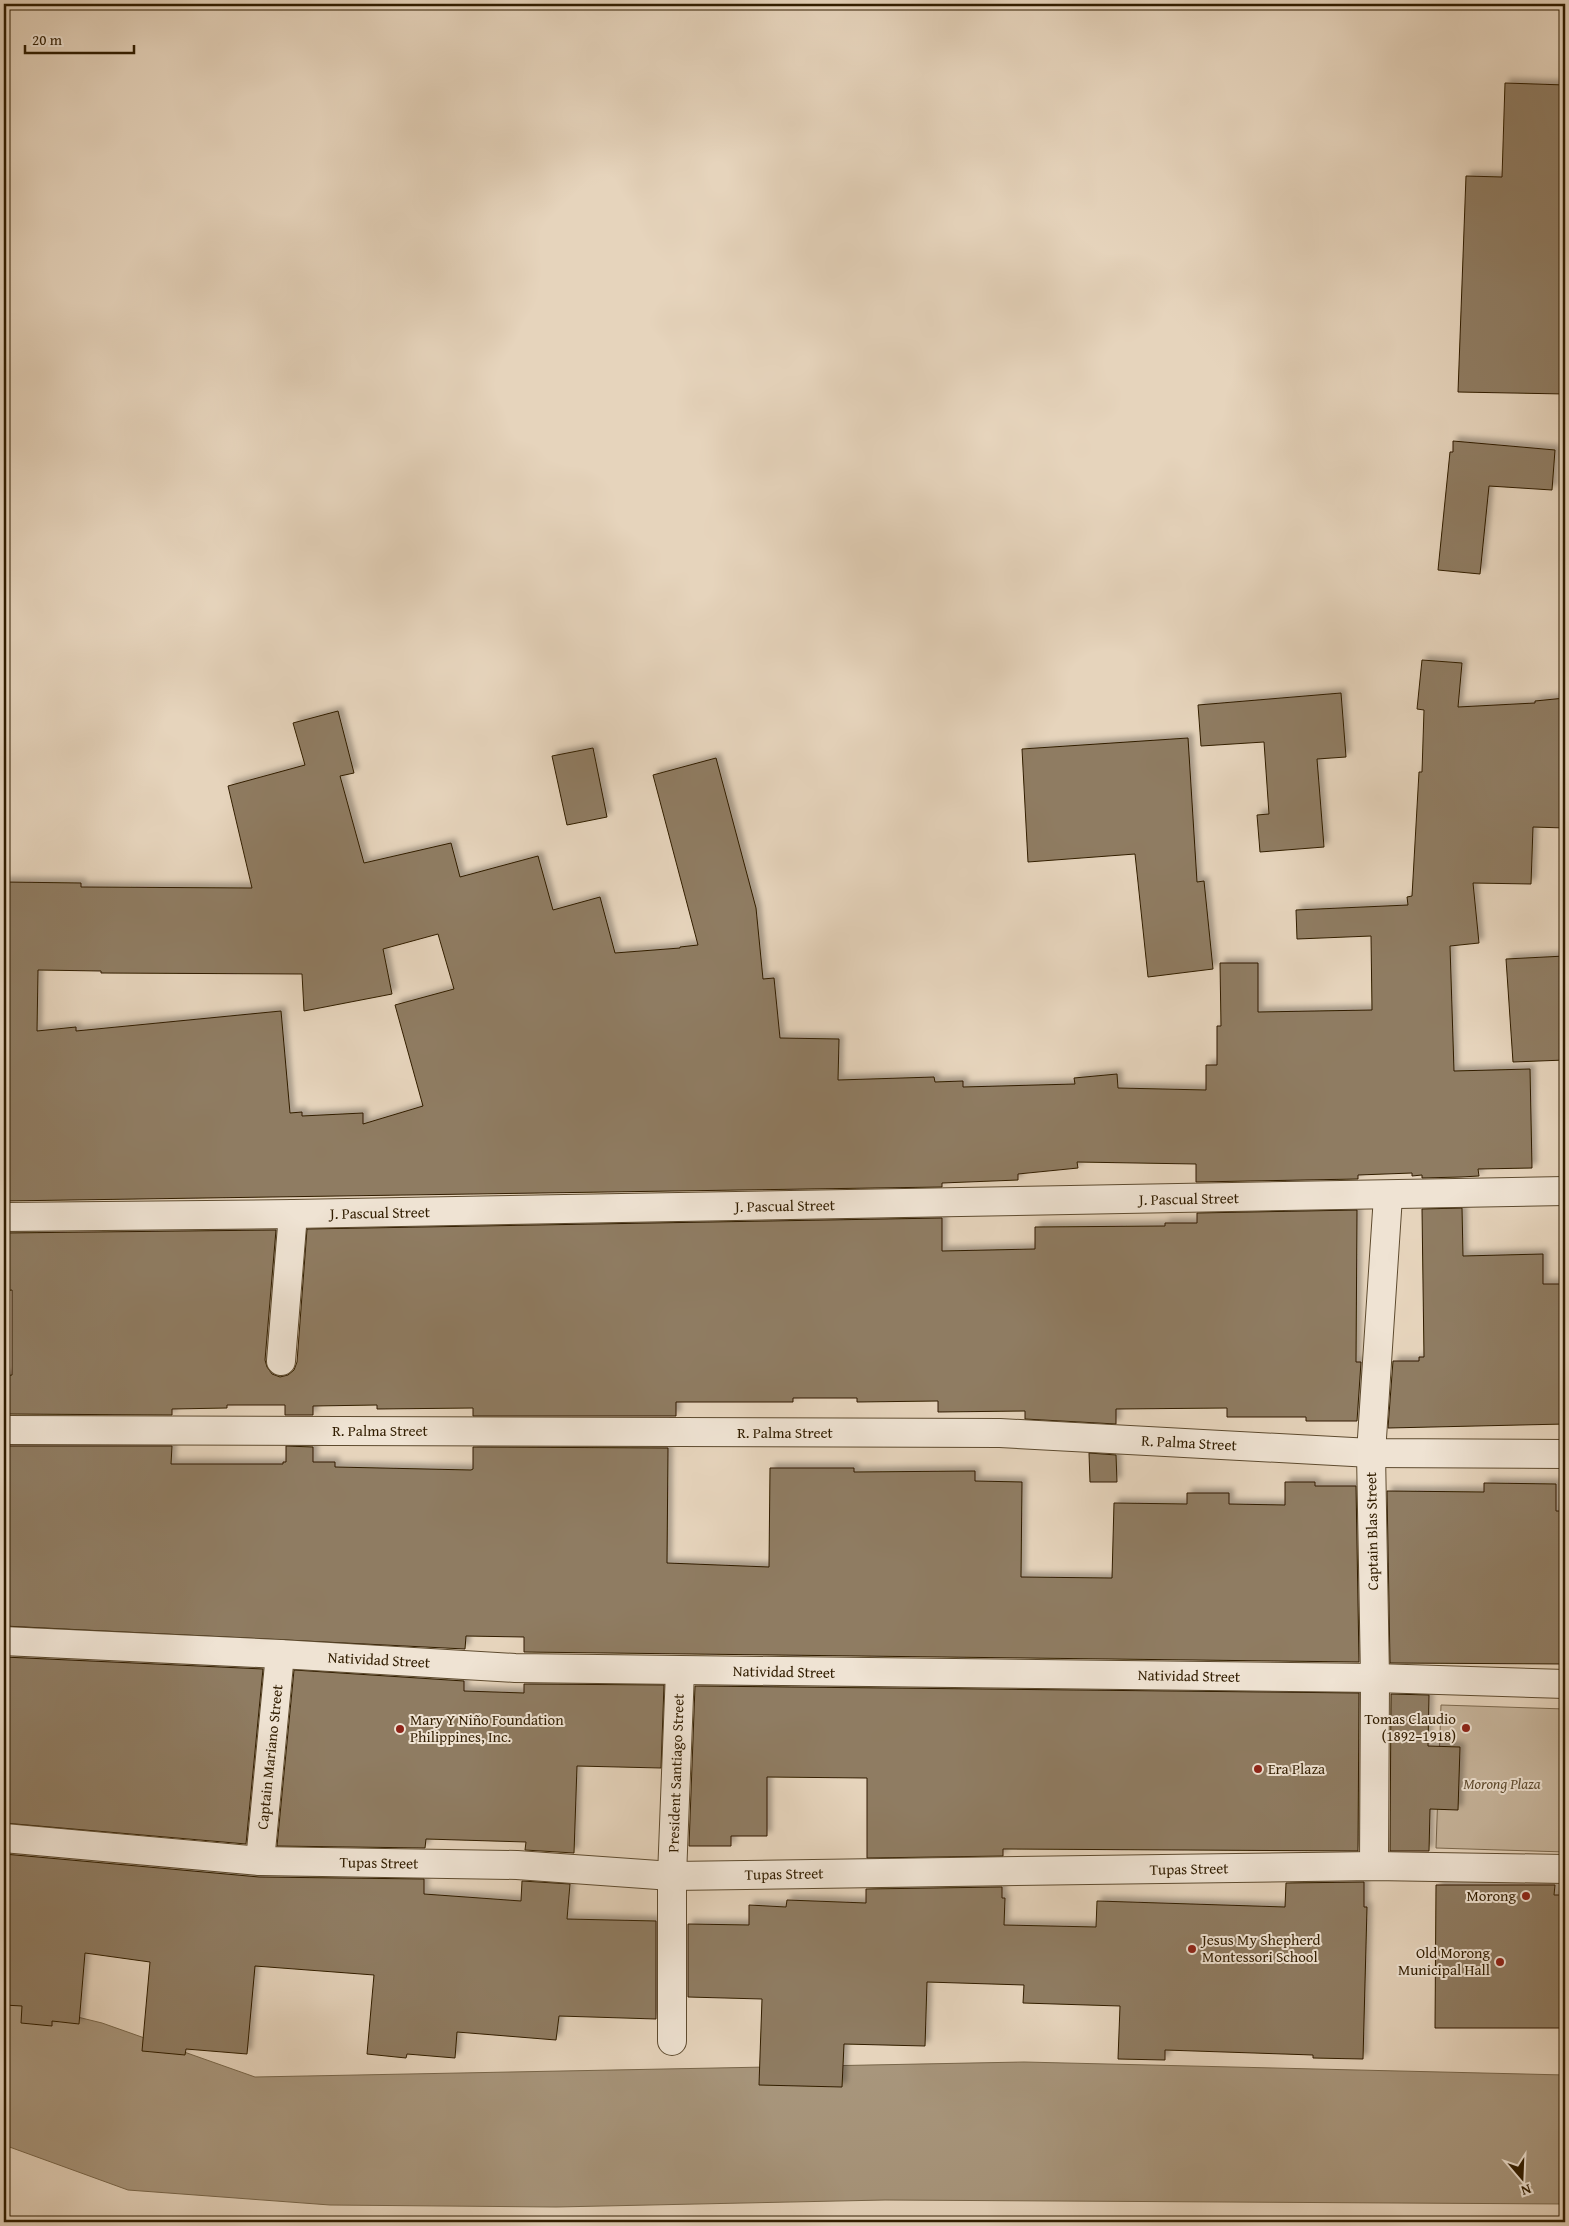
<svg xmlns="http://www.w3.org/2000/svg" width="1569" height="2226" font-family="'Gentium Book Plus',serif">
<defs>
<filter id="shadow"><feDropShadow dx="4.5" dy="-4.5" stdDeviation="2.5" flood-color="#0004"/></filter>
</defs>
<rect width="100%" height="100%" fill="#e6d4bc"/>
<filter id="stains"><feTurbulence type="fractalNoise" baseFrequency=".004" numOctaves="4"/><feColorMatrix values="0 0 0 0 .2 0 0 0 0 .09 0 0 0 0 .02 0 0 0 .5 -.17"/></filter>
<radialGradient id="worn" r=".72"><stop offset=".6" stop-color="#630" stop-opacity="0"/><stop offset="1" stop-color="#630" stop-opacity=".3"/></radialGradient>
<polygon fill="#c7b59c" stroke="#7c694e" points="1441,1705 1565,1709 1565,1852 1436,1848"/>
<polygon fill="#a8967c" stroke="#78664a" points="4,1999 102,2023 255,2077 1024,2062 1565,2075 1565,2204 885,2200 556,2207 330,2205 128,2190 4,2145"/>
<g fill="#8f7c62" stroke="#311d00" fill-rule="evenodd" filter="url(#shadow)">
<polygon points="1505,83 1565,85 1565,394 1458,392 1466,176 1502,177"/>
<polygon points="1453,441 1555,450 1552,490 1489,486 1480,574 1438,570 1450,452 1453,452"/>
<path d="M 1422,660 L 1462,663 L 1458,707 L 1535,703 L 1535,701 L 1565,698 L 1565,828 L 1533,827 L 1531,884 L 1473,883 L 1479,943 L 1450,946 L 1454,1071 L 1530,1069 L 1532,1168 L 1478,1169 L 1479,1176 L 1461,1177 L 1422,1178 L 1422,1175 L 1412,1176 L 1412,1173 L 1358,1175 L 1358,1179 L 1196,1182 L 1196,1164 L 1077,1162 L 1078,1168 L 1018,1174 L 1018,1180 L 942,1183 L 942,1187 L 4,1201 L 4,1109 L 8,1109 L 4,1073 L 4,882 L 81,883 L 81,887 L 252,888 L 228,786 L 305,765 L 293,723 L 338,711 L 354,773 L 340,776 L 364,863 L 451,843 L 460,877 L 538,856 L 553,910 L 600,897 L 615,953 L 680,948 L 680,947 L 698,945 L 653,775 L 716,758 L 756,908 L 763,979 L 774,978 L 780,1038 L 839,1039 L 838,1080 L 934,1077 L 935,1082 L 963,1081 L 963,1087 L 1075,1084 L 1074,1078 L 1117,1074 L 1118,1088 L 1206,1090 L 1206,1065 L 1217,1065 L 1217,1026 L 1221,1026 L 1220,963 L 1258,963 L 1258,1012 L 1372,1010 L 1371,936 L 1297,939 L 1296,910 L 1408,905 L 1407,897 L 1412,896 L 1419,772 L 1422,772 L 1424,710 L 1417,709 ZM 438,934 L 454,989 L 395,1005 L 423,1106 L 363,1124 L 363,1113 L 302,1116 L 302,1112 L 290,1113 L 281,1011 L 76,1031 L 76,1027 L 37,1031 L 38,970 L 101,971 L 101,973 L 302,974 L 304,1011 L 392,994 L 383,949 Z"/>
<polygon points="1341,693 1346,757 1317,759 1324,847 1260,852 1257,815 1269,814 1264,742 1201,746 1198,705"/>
<polygon points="1188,738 1197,882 1204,881 1213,969 1148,977 1135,854 1028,862 1022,749"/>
<polygon points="593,748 607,817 567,825 552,756"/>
<polygon points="1565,956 1565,1060 1513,1062 1506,959"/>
<polygon points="1462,1208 1463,1256 1543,1254 1543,1284 1565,1284 1565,1424 1388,1428 1393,1361 1419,1361 1419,1357 1424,1357 1422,1209"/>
<polygon points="1357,1210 1356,1362 1361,1362 1357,1421 1306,1421 1306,1417 1227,1417 1227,1408 1116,1409 1116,1424 1025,1419 1025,1411 938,1412 938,1401 857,1402 857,1398 793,1398 793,1402 676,1402 676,1416 473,1416 473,1408 377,1409 377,1405 313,1406 313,1415 285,1415 285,1405 227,1405 227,1408 172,1409 172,1415 4,1414 4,1376 12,1375 12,1290 4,1291 4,1233 276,1230 265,1360 267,1367 272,1374 280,1377 288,1375 294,1370 297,1362 307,1229 942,1218 942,1251 1035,1249 1035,1227 1165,1226 1165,1223 1197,1223 1197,1213"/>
<polygon points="4,1446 172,1446 171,1464 283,1464 283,1462 286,1462 286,1446 313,1447 313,1462 335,1462 335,1467 471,1470 473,1469 473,1447 668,1448 667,1563 769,1567 770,1468 854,1468 854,1472 975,1471 975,1481 1022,1482 1021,1577 1112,1578 1114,1503 1187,1504 1187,1493 1229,1493 1229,1504 1285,1505 1285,1482 1315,1482 1315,1486 1356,1486 1359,1662 524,1652 524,1637 466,1636 465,1649 4,1626"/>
<polygon points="1089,1453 1116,1455 1117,1482 1090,1482"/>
<polygon points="1484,1483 1556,1484 1556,1511 1565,1511 1565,1664 1390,1663 1387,1491 1484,1492"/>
<polygon points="4,1657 263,1669 246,1844 4,1823"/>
<polygon points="294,1670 464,1681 464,1691 524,1693 524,1684 664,1685 661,1768 577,1766 574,1853 525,1850 526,1842 426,1839 425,1848 277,1846"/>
<polygon points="695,1686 1359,1693 1358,1851 1003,1849 1003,1856 867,1858 867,1778 767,1777 767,1836 731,1836 731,1846 689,1846"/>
<polygon points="1391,1694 1429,1695 1428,1746 1460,1747 1458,1810 1430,1809 1429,1851 1390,1851"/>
<polygon points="4,1854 259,1877 424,1879 424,1894 521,1901 522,1881 570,1884 567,1919 656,1921 656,2019 559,2016 556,2040 457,2032 455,2058 407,2054 406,2058 367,2054 374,1975 255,1966 247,2054 186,2049 185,2055 142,2051 150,1962 85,1953 79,2024 52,2021 52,2026 21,2023 22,2006 4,2005"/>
<polygon points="1364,1882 1364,1907 1367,1907 1363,2059 1313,2058 1313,2055 1165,2050 1165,2060 1118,2059 1120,2006 1023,2003 1024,1985 927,1982 925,2046 844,2044 842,2087 759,2085 762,1999 688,1997 688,1924 749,1925 749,1905 786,1907 787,1900 866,1903 866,1889 1002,1887 1002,1898 1005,1898 1004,1925 1096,1927 1097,1901 1285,1907 1286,1883"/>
<polygon points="1436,1885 1555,1885 1554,1895 1565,1895 1565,2028 1435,2028"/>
</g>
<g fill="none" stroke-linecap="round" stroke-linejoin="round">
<g stroke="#5e4b2f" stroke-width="30">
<g id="minor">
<polyline points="4,1217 293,1214 1565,1191"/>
<polyline points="281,1361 293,1214"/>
<polyline points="4,1430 1000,1433 1371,1453 1565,1454"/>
<polyline points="4,1641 280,1654 515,1668 1375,1678 1565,1684"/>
<polyline points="260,1861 280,1654"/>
<polyline points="1374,1866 1375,1678 1371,1453 1388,1196"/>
<polyline points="672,2041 672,1876 680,1671"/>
</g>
</g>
<g stroke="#5e4b2f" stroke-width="30">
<polyline id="tertiary" points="4,1838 260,1861 517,1865 672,1876 1374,1866 1565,1869"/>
</g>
<use href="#minor" stroke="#efe3d3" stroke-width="28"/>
<use href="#tertiary" stroke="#efe3d3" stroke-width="28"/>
</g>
<g fill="#8f2418" stroke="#efe3d3" stroke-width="2">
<circle cx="1466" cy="1728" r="5"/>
<circle cx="400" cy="1729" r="5"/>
<circle cx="1258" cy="1769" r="5"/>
<circle cx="1526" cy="1896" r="5"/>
<circle cx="1192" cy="1949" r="5"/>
<circle cx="1500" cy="1962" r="5"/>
</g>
<g text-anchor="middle" stroke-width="4" stroke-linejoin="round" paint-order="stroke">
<g font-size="15" fill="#311d00" stroke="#efe3d3">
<text transform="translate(1189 1199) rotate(-1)" y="5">J. Pascual Street</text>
<text transform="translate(785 1206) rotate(-1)" y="5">J. Pascual Street</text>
<text transform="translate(380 1213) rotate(-1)" y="5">J. Pascual Street</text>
<text x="380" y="1436">R. Palma Street</text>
<text x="785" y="1438">R. Palma Street</text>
<text transform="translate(1189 1443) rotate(3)" y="5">R. Palma Street</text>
<text transform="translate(1372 1531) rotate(-91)" y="5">Captain Blas Street</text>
<text transform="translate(379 1660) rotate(3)" y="5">Natividad Street</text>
<text transform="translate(784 1672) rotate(1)" y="5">Natividad Street</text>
<text transform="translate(1189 1676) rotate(1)" y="5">Natividad Street</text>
<text transform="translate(270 1757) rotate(-84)" y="5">Captain Mariano Street</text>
<text transform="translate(676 1773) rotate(-88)" y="5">President Santiago Street</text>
<text transform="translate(379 1863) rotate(1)" y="5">Tupas Street</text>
<text transform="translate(1189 1869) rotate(-1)" y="5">Tupas Street</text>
<text transform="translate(784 1874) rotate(-1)" y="5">Tupas Street</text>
</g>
<g font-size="15" fill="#311d00" stroke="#efe3d3" text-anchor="end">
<text x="1456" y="1724">Tomas Claudio<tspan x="1456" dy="17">(1892–1918)</tspan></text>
<text x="410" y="1725" text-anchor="start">Mary Y Niño Foundation<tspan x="410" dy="17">Philippines, Inc.</tspan></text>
<text x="1268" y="1774" text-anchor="start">Era Plaza</text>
<text x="1516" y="1901">Morong</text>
<text x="1202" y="1945" text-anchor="start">Jesus My Shepherd<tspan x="1202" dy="17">Montessori School</tspan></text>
<text x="1490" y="1958">Old Morong<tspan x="1490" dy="17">Municipal Hall</tspan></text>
</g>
<g font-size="15" font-style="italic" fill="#5e4b2f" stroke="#efe3d3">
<text x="1502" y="1789">Morong Plaza</text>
</g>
</g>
<rect width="1569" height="2226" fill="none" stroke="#e6d4bc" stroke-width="20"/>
<rect x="5" y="5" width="1559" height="2216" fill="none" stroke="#311d00" stroke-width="2.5"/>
<rect x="10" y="10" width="1549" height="2206" fill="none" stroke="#311d00"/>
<g transform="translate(1522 2178) rotate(161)" stroke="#efe3d3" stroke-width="4" paint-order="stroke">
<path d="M0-4L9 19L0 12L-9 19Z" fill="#311d00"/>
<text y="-8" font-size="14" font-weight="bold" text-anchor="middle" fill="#311d00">N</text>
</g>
<path d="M25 45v8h109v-8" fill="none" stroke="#311d00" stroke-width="2.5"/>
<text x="32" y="45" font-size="15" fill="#311d00" stroke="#efe3d3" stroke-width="4" paint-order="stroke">20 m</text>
<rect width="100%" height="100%" filter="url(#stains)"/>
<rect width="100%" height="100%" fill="url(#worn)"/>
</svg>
